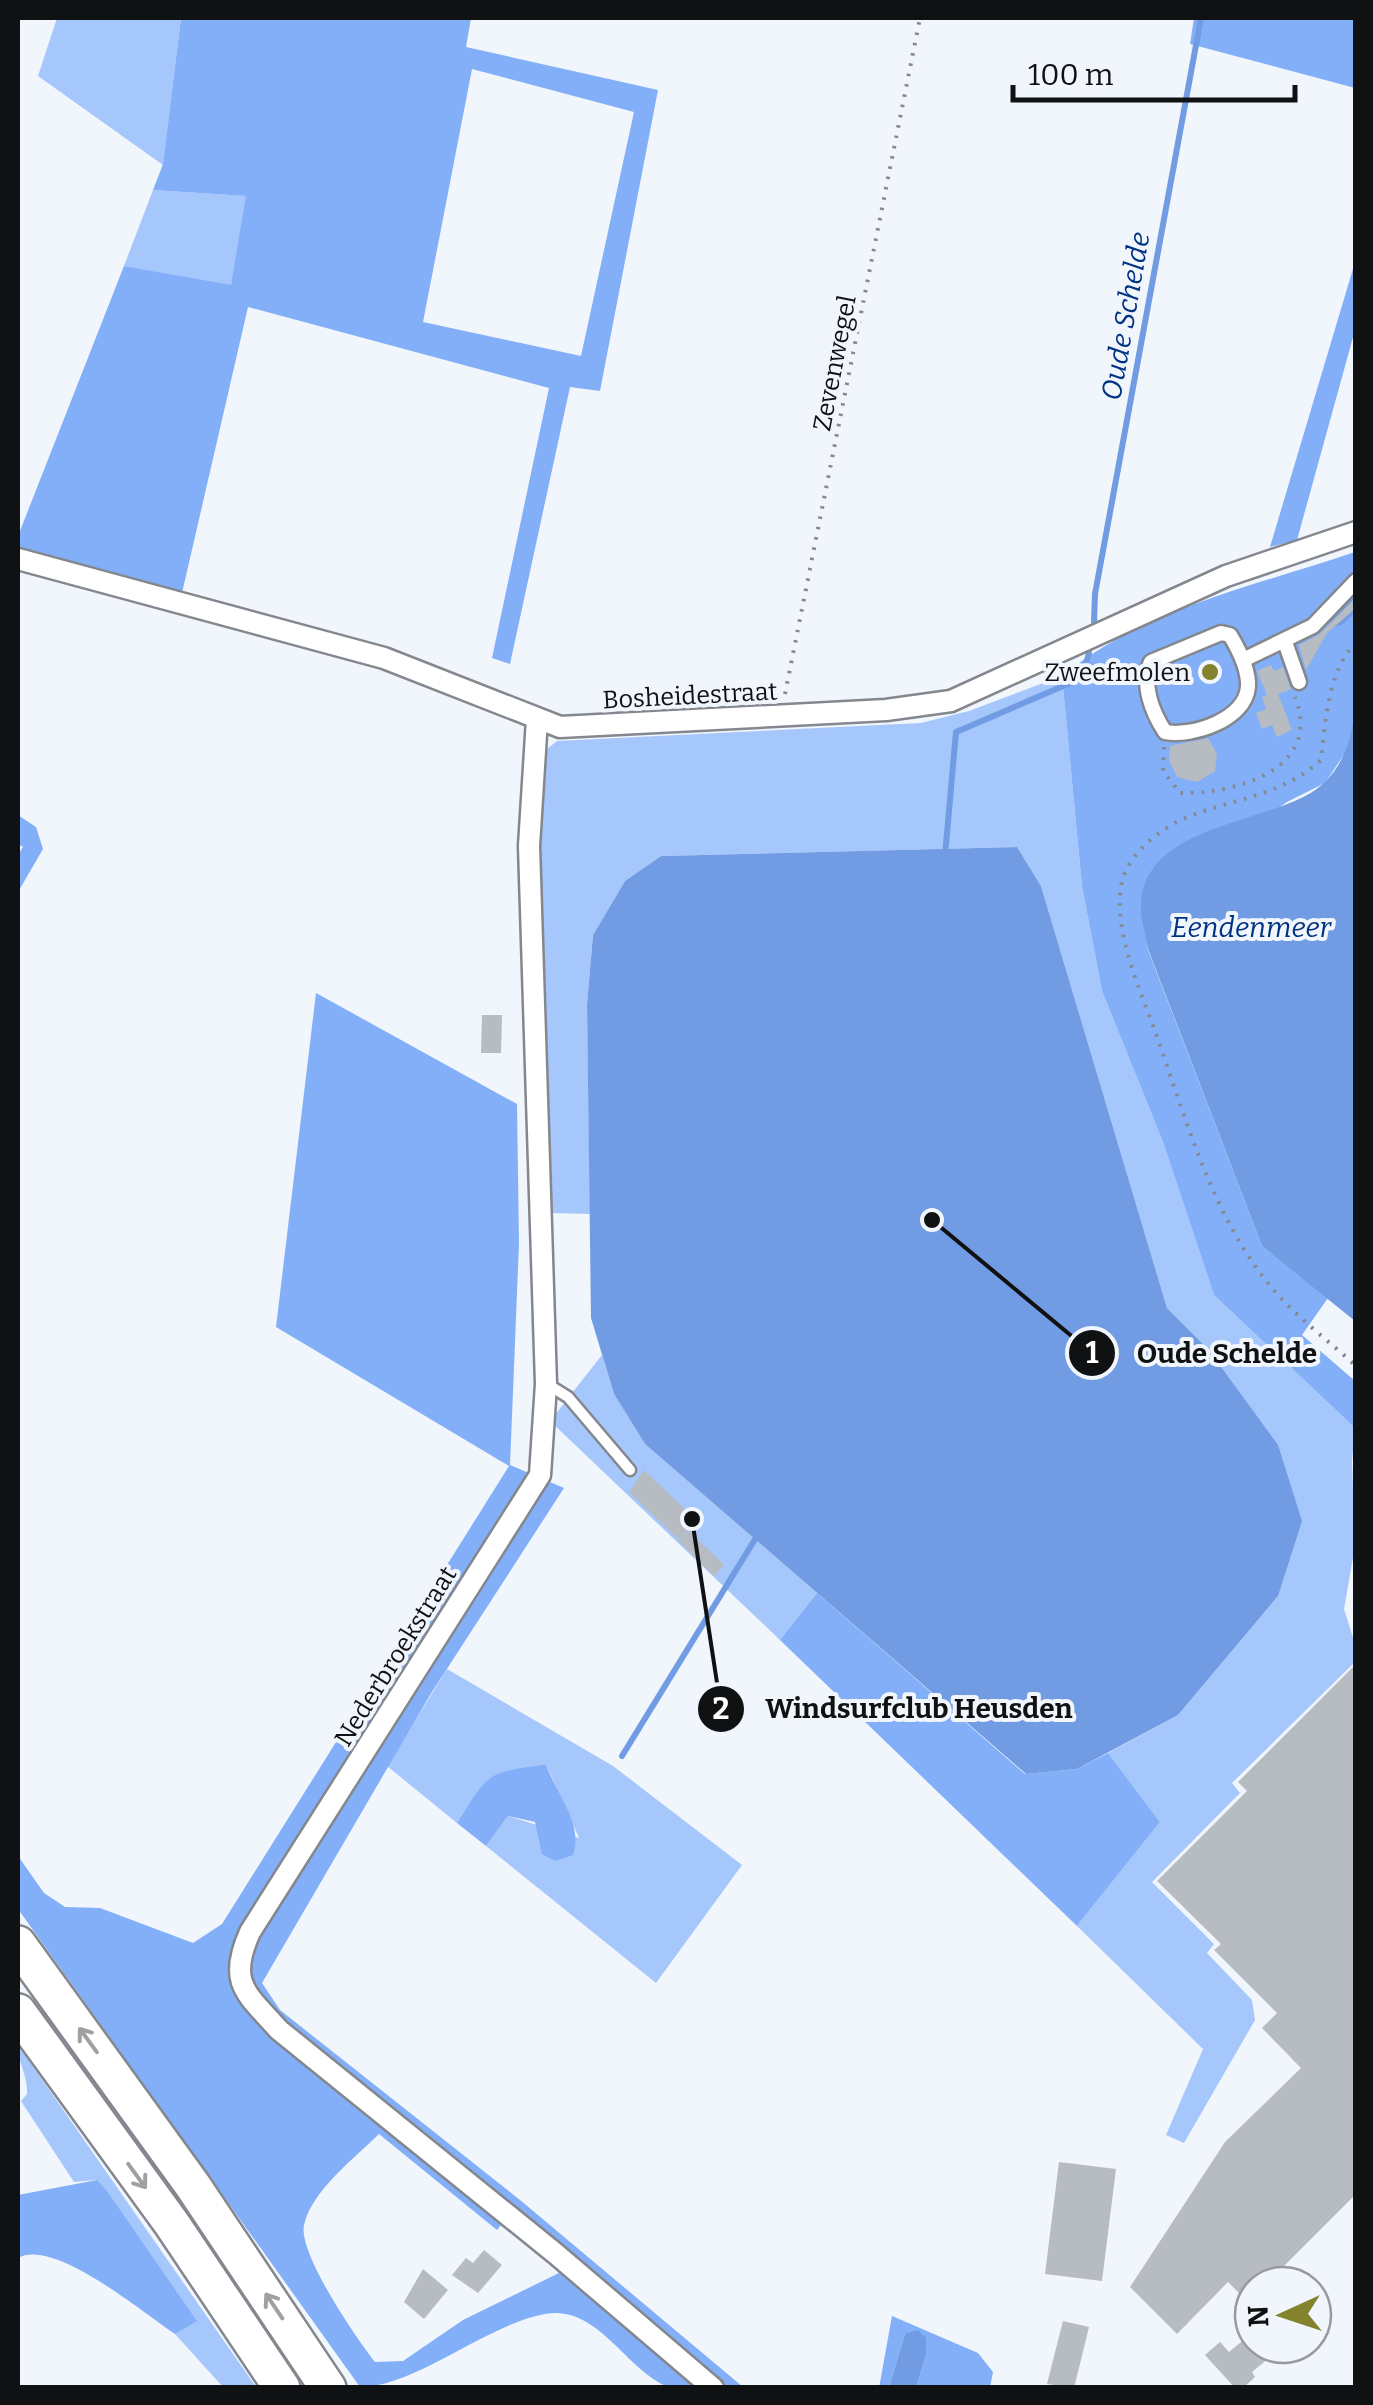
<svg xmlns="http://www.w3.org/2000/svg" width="1373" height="2405" font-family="Bitter,serif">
<rect width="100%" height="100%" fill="#f1f5fc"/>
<g fill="#a6c7fb">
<polygon points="57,18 181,18 163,165 38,76"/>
<polygon points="153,190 247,196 231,286 124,266"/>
<polygon points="1062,676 1082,886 1102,991 1163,1142 1214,1295 1355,1428 1352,1461 1355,1546 1344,1609 1355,1644 1355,1662 1232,1783 1240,1793 1152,1882 1214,1944 1207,1953 1252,2000 1255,2020 1184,2143 1166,2135 1203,2049 1077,1926 1160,1822 1108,1753 1178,1715 1278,1596 1208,1349 1167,1308 1041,886 1017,847 661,856 625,881 593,935 587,1004 590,1214 552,1213 538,869 540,772 547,749 557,741 921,723 969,711"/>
<polygon points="602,1355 614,1394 645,1444 817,1593 780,1640 550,1421"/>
<path d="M 447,1669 L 613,1766 L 742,1865 L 656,1983 L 486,1846 L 508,1816 L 579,1838 L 546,1764 C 484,1775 490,1771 457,1823 L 387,1766 Z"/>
<path d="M 18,2045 L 256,2387 L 223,2387 L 175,2334 L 196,2320 L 108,2192 L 96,2180 L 74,2182 L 21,2101 L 27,2094 C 28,2075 18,2065 18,2045 Z"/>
</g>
<g fill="#82aff7" fill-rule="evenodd">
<path d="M 181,18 L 471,18 L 466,47 L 658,90 L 600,391 L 570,387 L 510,664 L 492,658 L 549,388 L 248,307 L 182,593 L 18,552 L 18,536 L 124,266 L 231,285 L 246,196 L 153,190 L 163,164 ZM 472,69 L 634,112 L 581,356 L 423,322 Z"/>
<polygon points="1194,18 1355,18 1355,88 1190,44"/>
<polygon points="1355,262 1355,330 1297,540 1270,547"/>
<path d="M 1355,552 L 1356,709 L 1351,744 L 1325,783 L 1287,802 L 1141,902 L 1148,950 L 1262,1246 L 1328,1298 L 1302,1335 L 1355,1381 L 1355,1428 L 1214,1295 L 1163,1142 L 1102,991 L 1082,886 L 1062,676 C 1146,608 1255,586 1355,552 Z"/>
<polygon points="18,815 36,827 43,849 18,892 18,855 23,847 18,844"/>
<path d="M 316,993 L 517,1104 L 519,1244 L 510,1465 L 564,1488 L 430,1695 L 262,1983 L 280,2010 L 520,2200 L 743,2387 L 721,2387 L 511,2212 L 497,2230 L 379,2134 C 355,2158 312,2190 304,2225 C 298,2253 356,2338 375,2362 L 403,2361 L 463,2320 L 563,2271 L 698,2387 C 689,2387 675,2390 668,2387 C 625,2369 597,2304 545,2314 C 487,2324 415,2387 360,2387 L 18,1909 L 18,1856 L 44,1893 L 65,1907 L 100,1908 L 193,1943 L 222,1924 L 509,1466 L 276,1327 Z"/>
<polygon points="817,1593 1025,1774 1077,1769 1108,1753 1160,1822 1077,1926 780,1640"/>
<path d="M 546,1764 C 556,1794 584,1824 573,1855 L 555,1861 L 542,1854 L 535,1822 L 508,1816 L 486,1846 L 457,1823 C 490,1771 484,1774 546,1764 Z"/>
<path d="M 97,2180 L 108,2192 L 197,2321 L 175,2334 C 142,2312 54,2238 18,2258 L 18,2195 Z"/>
<polygon points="892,2316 978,2353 993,2372 990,2387 916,2387 926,2356 905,2334 889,2387 879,2388"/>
</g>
<g fill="#719ce3">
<path d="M 1355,709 L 1356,1321 L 1355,1321 L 1262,1246 L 1148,949 C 1146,935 1140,918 1141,903 C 1147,818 1286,825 1327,780 C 1346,759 1352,736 1355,709 Z"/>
<polygon points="1017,847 1041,886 1167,1308 1208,1349 1278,1445 1302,1521 1278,1596 1178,1715 1077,1769 1026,1774 645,1444 614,1394 591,1318 587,1004 593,935 625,881 661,856"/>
<polygon points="918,2330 926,2338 926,2356 916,2387 889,2387 905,2334"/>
</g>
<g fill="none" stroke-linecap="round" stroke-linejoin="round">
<g stroke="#719ce3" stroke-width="6">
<polyline points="1094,622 1095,594 1201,18"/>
<polyline points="945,856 956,732 1082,678 1089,653"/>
<polyline points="622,1756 757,1536"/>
</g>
<polyline stroke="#719ce3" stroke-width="20" points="1337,616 1356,598"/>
</g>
<g fill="#b7bbc2">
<polygon points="1356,597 1356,608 1327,633 1306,670 1299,645 1320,634"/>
<polygon points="1271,665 1274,671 1283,667 1291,689 1278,694 1292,730 1277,737 1272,725 1262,729 1256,713 1266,709 1262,697 1267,695 1257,671"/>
<polygon points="1208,738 1217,754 1215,771 1197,782 1177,777 1169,760 1170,746"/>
<polygon points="482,1015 502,1015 501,1053 481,1053"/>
<polygon points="644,1470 696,1520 678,1539 629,1492"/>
<polygon points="688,1530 724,1565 714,1576 678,1540"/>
<polygon points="1356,1664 1356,2194 1265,2285 1253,2285 1253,2307 1228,2282 1177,2334 1130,2287 1225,2142 1301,2068 1262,2028 1277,2013 1214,1950 1221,1944 1157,1881 1247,1791 1238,1782"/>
<polygon points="1059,2162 1116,2169 1102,2281 1045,2274"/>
<polygon points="484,2250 502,2265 478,2293 452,2275 466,2258 473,2263"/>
<polygon points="423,2269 448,2290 424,2319 404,2302"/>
<polygon points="1063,2321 1089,2327 1074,2388 1047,2384"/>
<polygon points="1247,2337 1269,2358 1252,2372 1255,2377 1243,2388 1235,2388 1205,2355 1220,2342 1229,2352"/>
</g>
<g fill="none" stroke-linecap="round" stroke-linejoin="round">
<g stroke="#84878e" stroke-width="15">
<polyline id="service" points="547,1384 568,1397 630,1470"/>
</g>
<g stroke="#84878e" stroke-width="19">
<g id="pedestrian">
<path d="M 1221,633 L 1230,635 C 1239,650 1249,669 1248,687 C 1245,720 1192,737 1165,732 C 1152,712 1141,684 1151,662 Z"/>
<polyline points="1285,642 1299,682"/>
<polyline points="1243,660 1313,626 1356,581"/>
</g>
</g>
<g stroke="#84878e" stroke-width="25">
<g id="minor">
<polyline points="18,559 384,658 560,727 886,710 951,701 1226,576 1356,532"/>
<path d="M 537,719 L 529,846 L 546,1384 L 540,1475 L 250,1932 C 227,1983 246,1993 279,2030 L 556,2254 L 713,2388"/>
</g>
</g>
<g stroke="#84878e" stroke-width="40">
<g id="motorway">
<polyline points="18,1944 193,2186 328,2388"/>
<polyline points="18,2012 172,2224 282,2388"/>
</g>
</g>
<g stroke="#85888d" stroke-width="4" stroke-dasharray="2.5 8" stroke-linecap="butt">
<path d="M 1356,642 C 1327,674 1326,719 1321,760 C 1260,815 1183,792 1132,860 C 1121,876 1119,892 1120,911 C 1123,953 1142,995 1156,1034 C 1186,1119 1213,1218 1272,1288 C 1296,1317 1329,1341 1356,1366"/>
<polyline points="785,694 920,18"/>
<path d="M 1164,747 L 1163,771 L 1180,793 C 1234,794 1324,770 1295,697"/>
</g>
<use href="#service" stroke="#fff" stroke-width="10"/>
<use href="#pedestrian" stroke="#fff" stroke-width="14"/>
<use href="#minor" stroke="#fff" stroke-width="20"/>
<use href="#motorway" stroke="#fff" stroke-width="35"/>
</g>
<defs><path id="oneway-shaft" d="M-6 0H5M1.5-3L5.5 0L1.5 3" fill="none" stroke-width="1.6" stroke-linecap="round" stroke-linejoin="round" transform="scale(2.5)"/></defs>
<g stroke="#9fa0a1">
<use href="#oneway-shaft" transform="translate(88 2040) rotate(-126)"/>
<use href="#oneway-shaft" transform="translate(137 2176) rotate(54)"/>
<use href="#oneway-shaft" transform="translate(274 2306) rotate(-124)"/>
</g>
<circle fill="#82832c" stroke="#f1f5fc" stroke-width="4" cx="1210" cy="672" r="10"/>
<g text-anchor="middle" stroke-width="8" stroke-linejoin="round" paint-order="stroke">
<g font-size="25" fill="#0f1113" stroke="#f1f5fc">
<text transform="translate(834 363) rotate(-79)" y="9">Zevenwegel</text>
<text transform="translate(690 695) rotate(-3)" y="9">Bosheidestraat</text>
<text transform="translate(395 1656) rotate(-58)" y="9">Nederbroekstraat</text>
</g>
<g font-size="25" fill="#0f1113" stroke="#f1f5fc" text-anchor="end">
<text x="1190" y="681">Zweefmolen</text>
</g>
<g font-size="28" font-style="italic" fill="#003383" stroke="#f1f5fc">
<text transform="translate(1125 316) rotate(-80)" y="10">Oude Schelde</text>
<text x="1251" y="937">Eendenmeer</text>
</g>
</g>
<path fill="none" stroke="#0f1113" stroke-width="4" d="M932 1220L1092 1353M692 1519L721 1709"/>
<g fill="#0f1113" stroke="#f1f5fc" stroke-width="4">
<circle cx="932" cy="1220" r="10"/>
<circle cx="692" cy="1519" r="10"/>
<circle cx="1092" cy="1353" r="25"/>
<circle cx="721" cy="1709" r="25"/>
</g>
<g font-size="30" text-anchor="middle" font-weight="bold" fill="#fff">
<text x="1092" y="1363">1</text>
<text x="721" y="1719">2</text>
</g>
<g font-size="28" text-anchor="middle" font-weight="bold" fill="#0f1113" stroke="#f1f5fc" stroke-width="8" stroke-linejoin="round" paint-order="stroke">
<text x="1227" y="1363">Oude Schelde</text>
<text x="919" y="1718">Windsurfclub Heusden</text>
</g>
<rect width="1373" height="2405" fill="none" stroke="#0f1113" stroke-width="40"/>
<g transform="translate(1283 2315) rotate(267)"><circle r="48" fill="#f1f5fc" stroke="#979a9f" stroke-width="2.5"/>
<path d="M0-8L18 38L0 25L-18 38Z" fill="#82832c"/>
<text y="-15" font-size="28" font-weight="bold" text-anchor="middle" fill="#0f1113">N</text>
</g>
<path d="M1013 85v15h282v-15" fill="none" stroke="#0f1113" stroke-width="5"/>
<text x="1028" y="85" font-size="30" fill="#0f1113" stroke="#f1f5fc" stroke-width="8" paint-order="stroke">100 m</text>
</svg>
